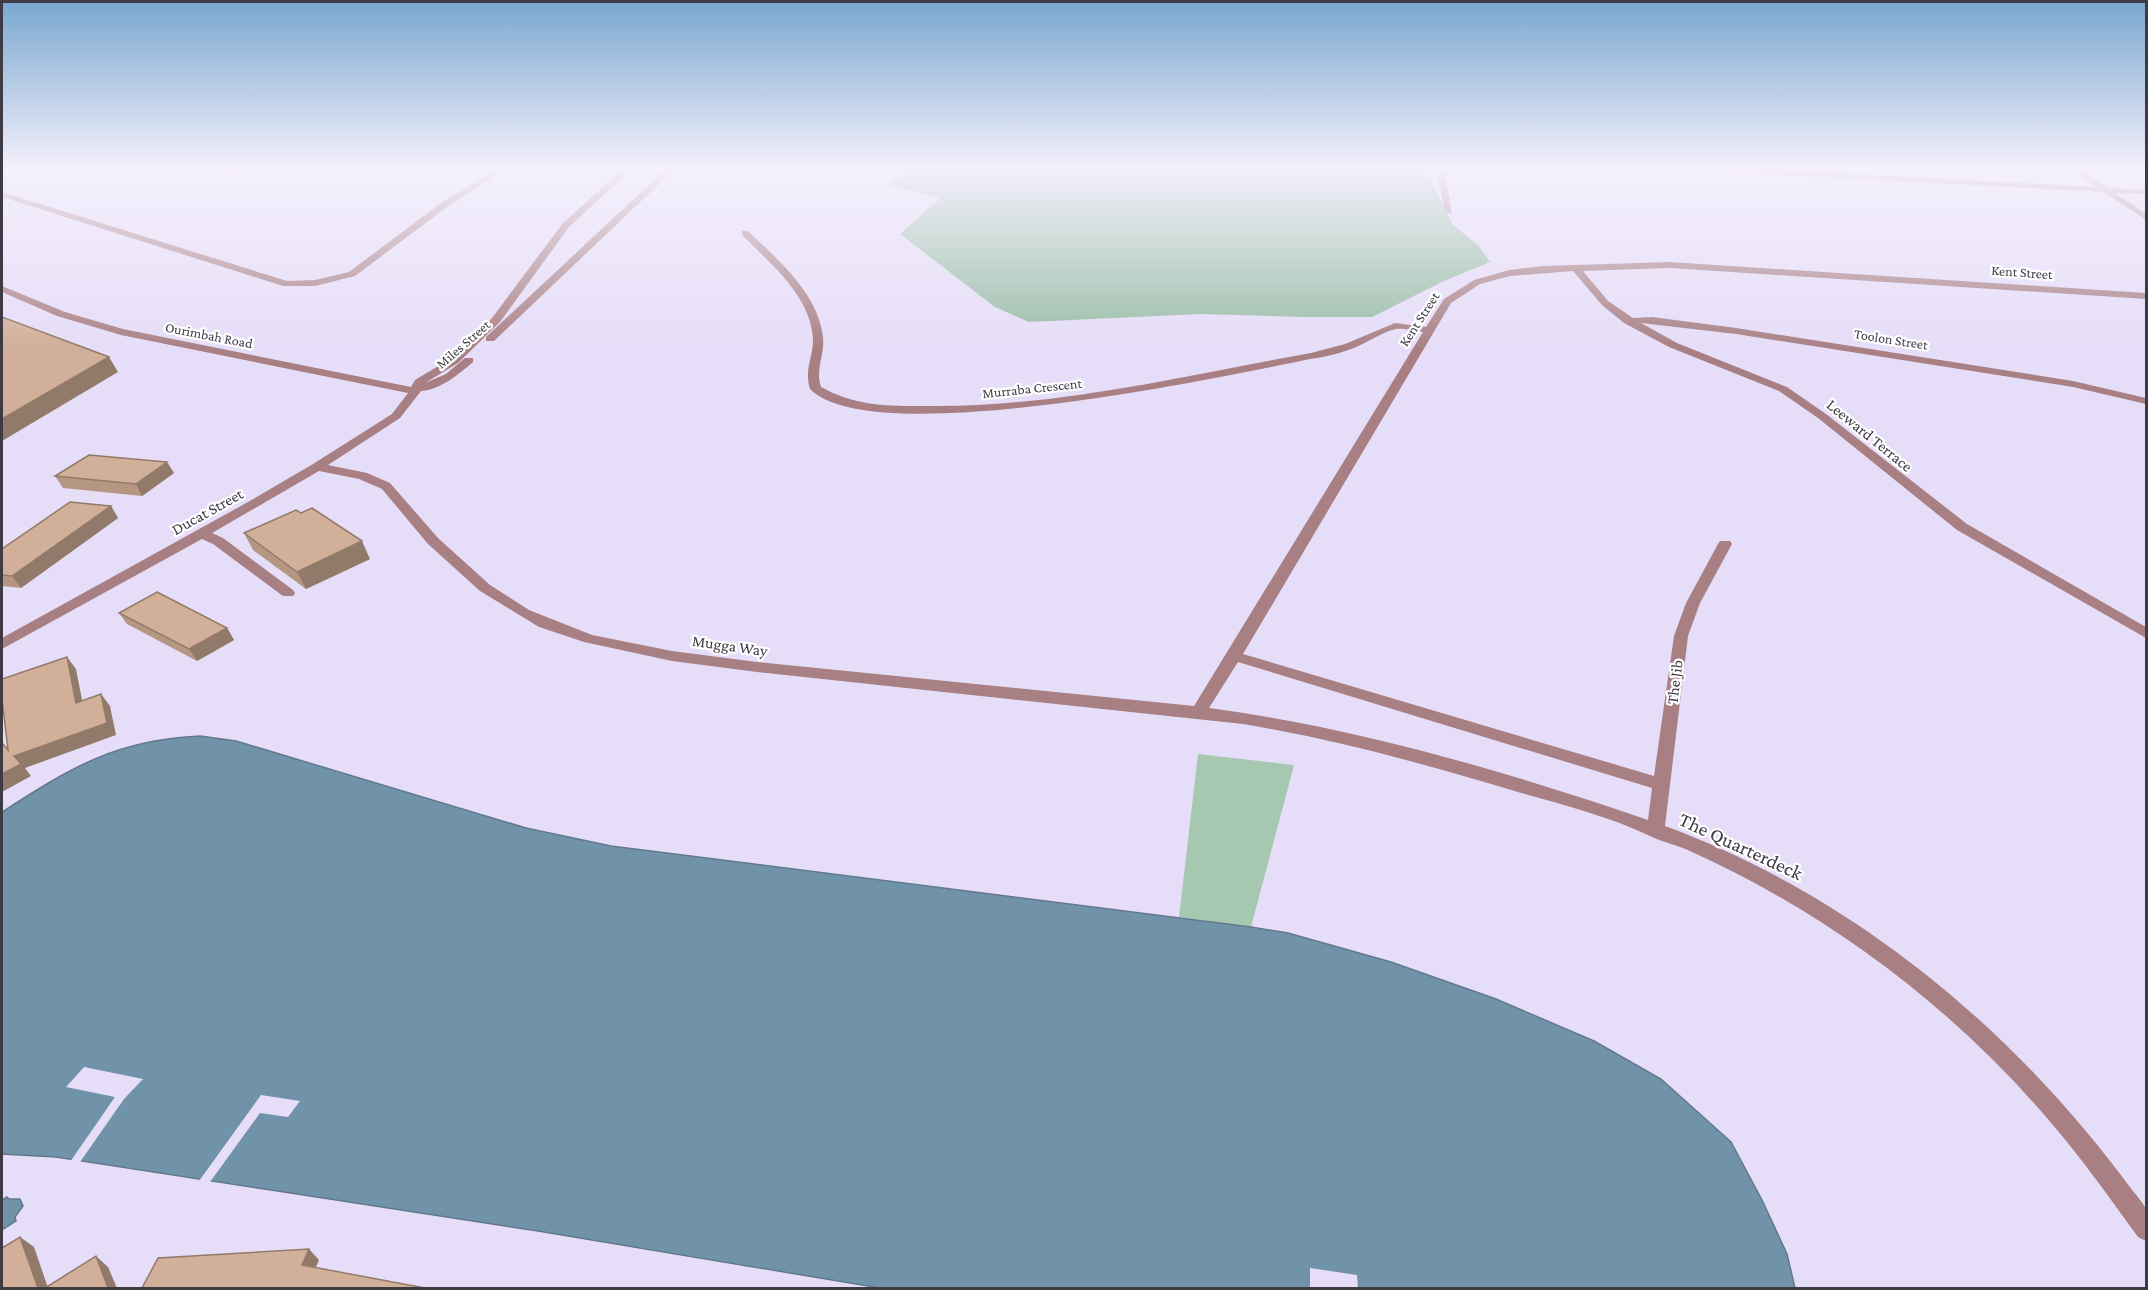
<svg xmlns="http://www.w3.org/2000/svg" width="2148" height="1290" font-family="'Crimson Pro',serif">
<rect width="100%" height="100%" fill="#e6ddf8"/>
<polygon fill="#a6c8b1" points="1198,754 1294,765 1251,927 1179,917"/>
<polygon fill="#99bda6" points="905,169 1429,169 1426,171 1453,225 1478,245 1490,262 1444,281 1372,317 1303,317 1200,314 1029,322 995,307 900,234 940,198 886,185"/>
<g fill="#7193aa" stroke="#62798c" stroke-width="1.5">
<path d="M 200,736 L 236,741 L 526,828 L 611,846 L 1251,927 L 1288,933 L 1391,962 L 1496,999 L 1594,1041 L 1661,1079 L 1731,1142 L 1762,1200 L 1787,1254 L 1795,1288 L 880,1288 L 538,1231 L 271,1190 L 56,1157 L 2,1154 L 2,812 C 71,768 114,740 200,736 Z"/>
<polygon points="7,1197 9,1199 20,1199 23,1206 15,1217 16,1221 2,1230 2,1200"/>
</g>
<g fill="#e6ddf8">
<polygon points="84,1067 143,1079 124,1099 80,1162 70,1162 115,1097 66,1087"/>
<polygon points="261,1095 300,1101 288,1117 260,1113 210,1182 199,1181"/>
<polygon points="1310,1268 1357,1275 1358,1288 1310,1288"/>
</g>
<g fill="none" stroke-linecap="round" stroke-linejoin="round">
<g fill="#a88084" fill-rule="evenodd">
<polygon points="209,169 255,169 229,173"/>
<polygon points="496,169 505,169 447,207 355,276 315,286 283,286 2,197 2,193 5,193 287,281 315,280 349,272 441,203"/>
<path d="M 623,169 L 632,169 L 569,227 L 500,322 L 458,363 L 425,383 L 446,374 L 465,358 L 473,358 L 473,362 C 459,374 440,390 421,391 L 400,418 L 328,465 L 367,473 L 390,483 L 438,538 L 490,585 L 529,610 L 592,635 L 672,651 L 757,662 L 1194,706 L 1423,332 C 1415,331 1404,328 1396,329 C 1382,332 1367,343 1354,348 C 1341,353 1325,357 1310,359 C 1222,377 872,452 810,389 C 804,368 813,359 813,339 C 811,296 770,263 742,235 L 742,231 L 748,231 C 778,260 818,293 823,337 C 825,355 815,369 821,387 C 859,408 894,406 936,406 C 1063,406 1187,375 1311,353 L 1345,344 L 1395,323 L 1426,327 L 1444,299 L 1474,280 L 1509,270 L 1542,266 L 1670,262 L 2146,293 L 2146,299 L 1670,268 L 1583,271 L 1608,301 L 1633,318 L 1652,317 L 1736,328 L 2073,381 L 2146,398 L 2146,404 L 2073,387 L 1736,334 L 1641,323 L 1677,343 L 1787,387 L 1826,414 L 1967,524 L 2146,627 L 2146,638 L 1957,530 L 1818,418 L 1779,391 L 1669,347 L 1624,323 L 1602,305 L 1573,271 L 1510,276 L 1480,284 L 1451,303 L 1243,654 L 1654,776 L 1674,636 L 1686,603 L 1718,544 L 1720,541 L 1730,541 L 1732,544 L 1700,603 L 1688,636 L 1665,826 C 1828,886 1973,996 2085,1130 C 2101,1149 2117,1170 2133,1191 C 2137,1196 2143,1203 2146,1209 C 2148,1217 2146,1232 2146,1241 L 2138,1237 C 2109,1197 2080,1156 2047,1118 C 1949,1004 1827,913 1690,851 C 1678,845 1661,842 1650,836 C 1607,815 1555,803 1508,789 C 1421,763 1333,739 1243,724 L 757,672 L 672,661 L 584,642 L 539,627 L 480,591 L 428,544 L 382,489 L 359,479 L 319,471 L 212,533 L 223,538 L 293,590 L 295,593 L 293,596 L 283,596 L 213,544 L 202,539 L 2,649 L 2,638 L 248,502 L 313,464 L 392,414 L 408,393 L 121,335 L 57,316 L 2,292 L 2,286 L 65,312 L 123,329 L 411,387 L 415,380 L 450,359 L 492,318 L 563,223 ZM 1238,662 L 1652,788 L 1648,820 C 1505,771 1358,728 1209,708 Z"/>
<polygon points="666,169 675,169 494,341 486,341 486,337"/>
<polygon points="1436,169 1444,169 1452,214 1445,212"/>
<polygon points="1710,169 1758,169 2096,187 2072,169 2081,169 2108,188 2146,190 2146,194 2115,193 2146,214 2146,220 2104,192 1714,171"/>
</g>
</g>
<g fill="#b49683">
<polygon points="174,473 142,496 63,488 55,476"/>
<polygon points="111,506 118,518 21,588 2,586 2,549"/>
<polygon points="244,533 370,559 306,589 253,550"/>
<polygon points="119,613 227,628 234,640 197,661 127,624"/>
</g>
<g fill="#927a6a">
<polygon points="109,357 118,372 2,441 2,419"/>
<polygon points="167,462 174,473 142,496 136,484"/>
<polygon points="111,506 118,518 21,588 12,576"/>
<polygon points="362,541 370,559 306,589 297,572"/>
<polygon points="227,628 234,640 197,661 189,649"/>
<polygon points="67,657 76,669 85,715 76,703"/>
<polygon points="101,694 110,706 116,735 25,768 31,776 2,792 2,774 14,756"/>
<polygon points="20,1237 34,1247 48,1288 38,1288"/>
<polygon points="309,1249 319,1260 312,1276 302,1265"/>
<polygon points="96,1256 108,1267 117,1288 108,1288"/>
</g>
<g fill="#d1af98" stroke="#927a6a" stroke-width="1.5">
<polygon points="2,317 109,357 2,419"/>
<polygon points="89,455 167,462 136,484 55,476"/>
<polygon points="70,502 111,506 12,576 2,575 2,549"/>
<polygon points="312,508 362,541 297,572 244,533 296,510 301,513"/>
<polygon points="157,592 227,628 189,649 119,613"/>
<polygon points="67,657 76,703 101,694 107,723 14,756 21,764 2,774 2,743 8,750 2,699 2,679"/>
<polygon points="20,1237 38,1288 2,1288 2,1248"/>
<polygon points="309,1249 302,1265 425,1288 142,1288 158,1258"/>
<polygon points="96,1256 108,1288 45,1288"/>
</g>
<linearGradient id="sky" x2="0" y2="1"><stop stop-color="#78a7cf"/><stop offset="0.48" stop-color="#f4f0fc"/><stop offset="1" stop-color="#f4f0fc" stop-opacity="0"/></linearGradient>
<rect width="2148" height="350" fill="url(#sky)"/>
<g text-anchor="middle" stroke-width="4.5" stroke-linejoin="round" paint-order="stroke">
<g font-size="14" fill="#3e3b45" stroke="#fff">
<text transform="translate(2022 272) rotate(4)" y="5">Kent Street</text>
<text transform="translate(1419 319) rotate(-57)" y="5">Kent Street</text>
<text transform="translate(209 335) rotate(11)" y="5">Ourimbah Road</text>
<text transform="translate(1891 339) rotate(9)" y="5">Toolon Street</text>
<text transform="translate(463 344) rotate(-41)" y="5">Miles Street</text>
<text transform="translate(1032 388) rotate(-6)" y="5">Murraba Crescent</text>
</g>
<g font-size="16" fill="#3e3b45" stroke="#fff">
<text transform="translate(1870 435) rotate(39)" y="6">Leeward Terrace</text>
<text transform="translate(207 511) rotate(-29)" y="6">Ducat Street</text>
<text transform="translate(730 645) rotate(8)" y="6">Mugga Way</text>
<text transform="translate(1674 682) rotate(-83)" y="6">The Jib</text>
</g>
<g font-size="20" fill="#3e3b45" stroke="#fff">
<text transform="translate(1741 846) rotate(25)" y="7">The Quarterdeck</text>
</g>
</g>
<rect width="2148" height="1290" fill="none" stroke="#3e3b45" stroke-width="6"/>
</svg>
